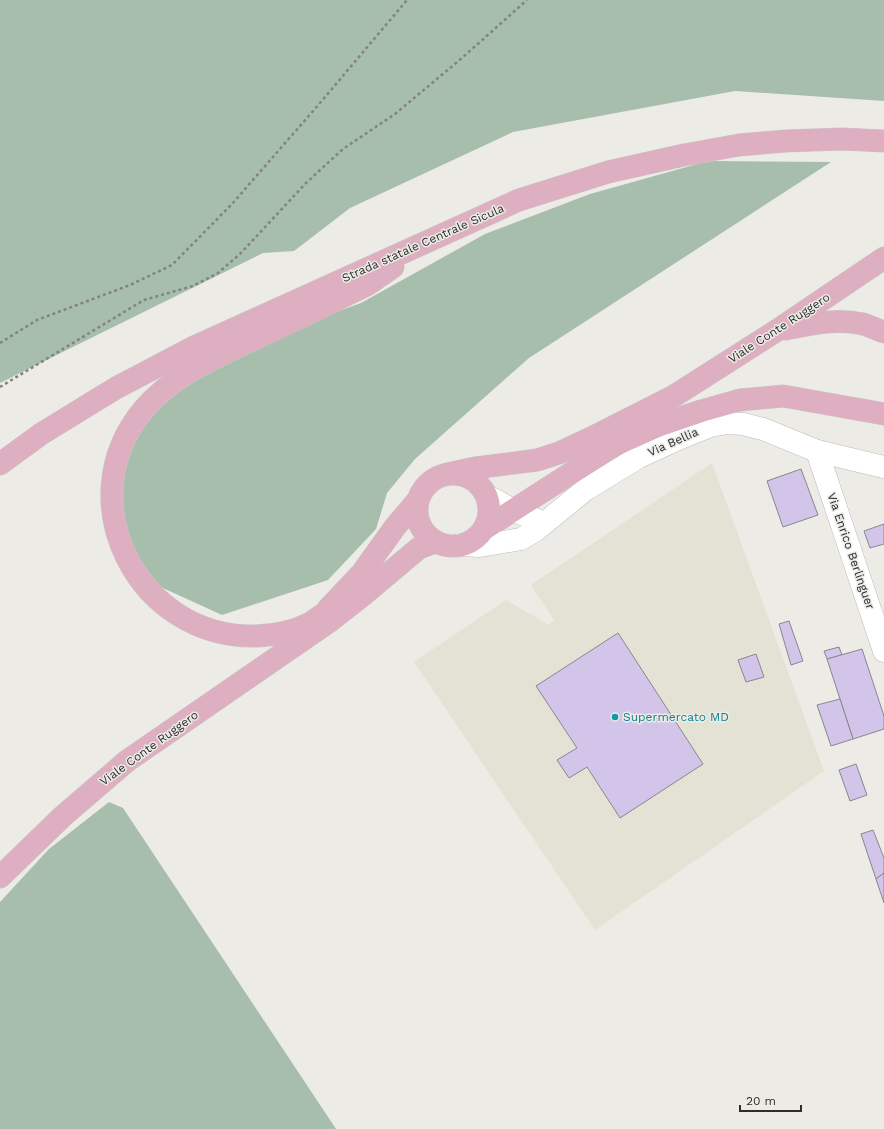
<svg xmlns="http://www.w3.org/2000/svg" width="884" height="1129" font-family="'Work Sans',sans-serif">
<rect width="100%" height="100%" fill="#ecebe6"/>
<polygon fill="#e4e2d5" points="712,463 824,771 595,930 414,662 506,600 549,625 554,620 531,585"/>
<g fill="#a7bead">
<polygon points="0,0 884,0 884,101 735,91 513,132 350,208 294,251 263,253 0,383"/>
<polygon points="708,161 831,162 529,358 415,459 387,493 376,529 328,580 222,615 141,578 108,499 141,407 203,360 361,303 485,234 590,194"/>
<polygon points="109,802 123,808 336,1129 0,1129 0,902 49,849"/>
</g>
<g fill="#d3c5ea" stroke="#88878b">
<polygon points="801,469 818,515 783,527 767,481"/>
<polygon points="884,524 884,544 870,548 864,531"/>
<polygon points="789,621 803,661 791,665 779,624"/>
<polygon points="618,633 703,764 620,818 587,767 569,778 557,760 577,748 536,686"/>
<polygon points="839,647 842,655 827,659 824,651"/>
<polygon points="862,649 884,716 884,729 853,739 827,659"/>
<polygon points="756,654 764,677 746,682 738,660"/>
<polygon points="840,699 853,739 831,746 817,705"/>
<polygon points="856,764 867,795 850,801 839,770"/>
<polygon points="873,830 884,858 884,873 876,879 861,834"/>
<polygon points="884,873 884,903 876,879"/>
</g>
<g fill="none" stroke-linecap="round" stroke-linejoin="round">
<g stroke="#bdbcb7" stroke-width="23">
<g id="minor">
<polyline points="817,451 884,651"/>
<polyline points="486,495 513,510 544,523"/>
<polyline points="460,545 480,546 521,539 536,530 585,490 639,457 678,439 710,426 728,423 743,424 763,429 817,451 884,467"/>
</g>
</g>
<g stroke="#c8c8c8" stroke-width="23">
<g id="major">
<path d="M 786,329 C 811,324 837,318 863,324 C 870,326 877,330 884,332"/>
<polyline points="615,445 660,425 701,411 740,400 783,396 884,414"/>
<polyline points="0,464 41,434 116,388 194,347 519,200 608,172 684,155 739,145 786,141 842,139 884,141"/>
<polyline points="447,474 475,468 537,460 559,453 591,438 674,396 776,331 884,258"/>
<circle cx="453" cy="510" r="36"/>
<polyline points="484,529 615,445 626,435"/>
<polyline points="328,609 362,573 395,527 418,500"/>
<path d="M 322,615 C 317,618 312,623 306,625 C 291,633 273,635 256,636 C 138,639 67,500 144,409 C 173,375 216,357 256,338 C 293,321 330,303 367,285 L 393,267"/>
<polyline points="0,877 63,816 127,761 330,621 362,596 419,548 436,542"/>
</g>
</g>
<g stroke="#848380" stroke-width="2.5" stroke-dasharray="3 3" stroke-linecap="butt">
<polyline points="0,343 37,320 130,285 172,265 232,204 320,103 407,0"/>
<polyline points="0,387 144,300 193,286 218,273 240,254 306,183 343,149 395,114 462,58 527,0"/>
</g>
<use href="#minor" stroke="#fff" stroke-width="22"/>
<use href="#major" stroke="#deafc1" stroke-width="22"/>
</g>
<circle fill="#0f9aa8" stroke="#ecebe6" stroke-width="1.5" cx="615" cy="717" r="4"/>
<g text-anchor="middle" stroke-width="3" stroke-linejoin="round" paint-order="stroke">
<g font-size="12" fill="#2d2d2b" stroke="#ecebe6">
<text transform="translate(423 243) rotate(-24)" y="4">Strada statale Centrale Sicula</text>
<text transform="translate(779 328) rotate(-33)" y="4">Viale Conte Ruggero</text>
<text transform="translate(673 442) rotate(-24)" y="4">Via Bellia</text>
<text transform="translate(851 551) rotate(71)" y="4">Via Enrico Berlinguer</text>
<text transform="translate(149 748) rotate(-36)" y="4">Viale Conte Ruggero</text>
</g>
<g font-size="12" fill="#0d838f" stroke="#ecebe6" text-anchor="start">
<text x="623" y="721">Supermercato MD</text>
</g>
</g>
<path d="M740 1105v6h61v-6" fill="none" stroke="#2d2d2b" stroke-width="2"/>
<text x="746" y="1105" font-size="12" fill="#2d2d2b" stroke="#ecebe6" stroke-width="3" paint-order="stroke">20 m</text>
</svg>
